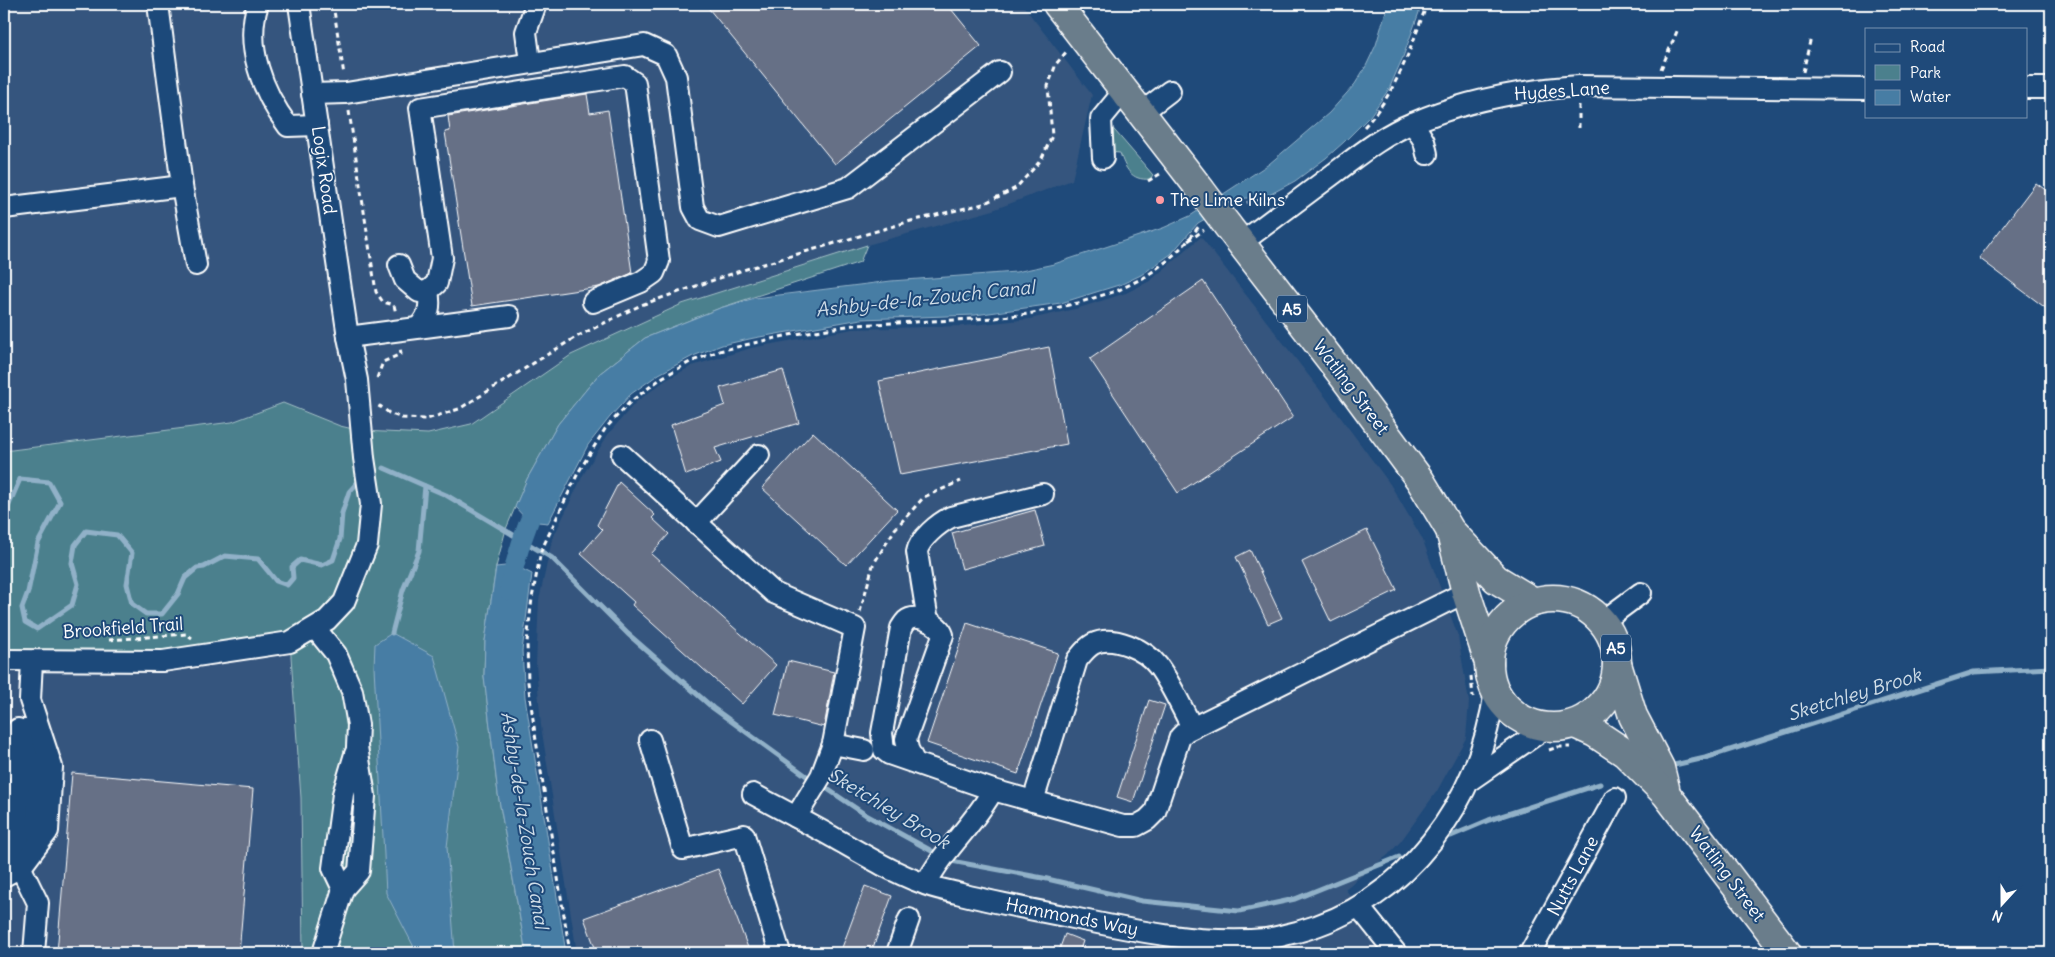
<svg xmlns="http://www.w3.org/2000/svg" width="2055" height="957" font-family="Delius,sans-serif">
<rect width="100%" height="100%" fill="#1f4a7a"/>
<filter id="ink" filterUnits="userSpaceOnUse"><feTurbulence type="fractalNoise" baseFrequency=".02" numOctaves="2"/><feDisplacementMap in="SourceGraphic" scale="10" xChannelSelector="R" yChannelSelector="G"/><feConvolveMatrix kernelMatrix="1 2 1 2 8 2 1 2 1" color-interpolation-filters="sRGB"/></filter>
<g filter="url(#ink)">
<g fill="#34557e">
<polygon points="4,4 1022,4 1092,95 1072,180 990,211 867,245 682,304 571,355 471,424 428,434 362,431 340,426 283,403 232,422 4,451"/>
<polygon points="1201,237 1327,399 1390,484 1422,538 1458,636 1469,702 1466,738 1437,791 1401,841 1388,855 1345,889 1396,953 577,953 541,726 536,664 539,600 552,540 583,475 609,433 636,402 666,380 692,366 751,348 853,329 963,326 1030,319 1079,308 1126,293 1150,281"/>
<polygon points="290,642 301,798 303,953 4,953 4,660"/>
</g>
<g fill="#4b808d" stroke="#a5c0c6">
<path d="M 1109,124 L 1153,175 L 1150,179 C 1131,181 1125,168 1120,153 L 1108,152 Z"/>
<polygon points="867,245 860,262 720,308 645,338 599,374 558,424 527,479 506,529 496,567 485,641 484,676 498,794 526,953 303,953 301,798 290,642 163,661 4,660 4,451 232,422 283,403 340,426 362,431 428,434 471,424 571,355 682,304"/>
</g>
<g fill="#477da4" stroke="#91b1c8">
<polygon points="1388,4 1422,4 1403,57 1389,89 1370,116 1344,142 1326,158 1295,181 1269,195 1240,199 1198,223 1171,254 1141,275 1122,284 1061,303 975,315 861,319 754,338 722,345 693,356 659,374 631,394 610,417 588,445 548,523 528,521 515,507 527,479 558,424 599,374 645,338 720,308 755,298 891,281 1016,272 1054,264 1163,228 1190,216 1269,164 1329,113 1355,84 1366,66 1376,45"/>
<polygon points="514,565 532,574 522,651 525,697 566,953 526,953 498,794 484,676 485,641 496,567"/>
<polygon points="392,633 434,656 459,747 447,847 455,953 417,953 386,893 374,667 375,644"/>
</g>
<g fill="none" stroke-linecap="round" stroke-linejoin="round">
<g stroke="#91b1c8" stroke-width="5">
<polyline points="384,468 446,495 552,558 628,634 713,708 812,780"/>
<polyline points="4,521 5,514 20,479 49,482 60,502 38,543 28,592 22,608 25,622 37,629 72,605 78,584 72,563 75,545 86,531 117,535 132,553 127,584 132,604 146,614 162,614 178,594 185,578 197,568 204,567 225,556 258,559 276,581 287,585 293,578 292,567 300,560 322,565 333,560 340,539 342,513 349,492 357,483"/>
<polyline points="392,633 403,590 419,551 425,486"/>
<polyline points="1670,766 1705,758 1974,672 2051,668"/>
<polyline points="820,784 866,815 939,855"/>
<polyline points="1451,836 1489,820 1600,784"/>
<polyline points="946,860 1043,878 1142,901 1239,911 1295,899 1399,857"/>
</g>
<path stroke="#477da4" stroke-width="19" d="M 509,591 C 515,558 525,528 539,498"/>
</g>
<g fill="#666f86" stroke="#fff">
<polygon points="705,4 947,4 981,46 835,164"/>
<polygon points="587,94 590,113 608,110 632,273 599,287 472,306 445,132 450,131 448,116"/>
<polygon points="2036,183 2051,194 2051,312 1979,258"/>
<polygon points="1203,281 1293,417 1178,493 1090,359"/>
<polygon points="1049,347 1067,444 900,475 879,381"/>
<polygon points="783,370 799,423 715,448 721,462 686,475 671,425 725,405 720,388"/>
<polygon points="813,432 897,510 846,565 762,488"/>
<polygon points="619,482 655,515 652,518 669,534 651,554 776,665 742,704 632,605 634,602 581,554 602,530 597,525"/>
<polygon points="1035,510 1045,546 962,569 952,533"/>
<polygon points="1367,530 1397,590 1331,622 1302,562"/>
<polygon points="1250,550 1282,618 1268,624 1236,557"/>
<polygon points="967,623 1058,653 1018,774 927,743"/>
<polygon points="788,661 834,672 824,727 775,715"/>
<polygon points="1149,700 1165,705 1133,802 1117,797"/>
<polygon points="72,773 253,789 239,953 57,953"/>
<polygon points="718,869 750,953 597,953 584,918"/>
<polygon points="865,886 892,896 871,953 840,953"/>
<polygon points="1065,934 1083,941 1079,953 1058,953"/>
</g>
<g fill="none" stroke-linecap="round" stroke-linejoin="round">
<g stroke="#fff" stroke-width="24">
<g id="minor">
<path d="M 258,4 C 244,46 263,93 288,126 L 317,125"/>
<polyline points="530,62 526,32 536,4"/>
<polyline points="2026,88 2051,88"/>
<polyline points="312,94 346,93 644,45 666,55 676,77 693,207 700,220 719,227 848,188 1000,72"/>
<polyline points="1141,113 1170,91"/>
<polyline points="1413,123 1424,141 1427,154"/>
<polyline points="1103,158 1101,119 1124,91"/>
<polyline points="182,186 196,265"/>
<polyline points="4,208 182,186 158,4"/>
<path d="M 1241,243 C 1273,219 1304,196 1336,172 C 1360,154 1385,134 1413,123 C 1466,100 1522,90 1579,86 L 1866,89"/>
<polyline points="399,265 405,280 419,292 428,291"/>
<path d="M 419,327 C 429,315 431,307 428,291 L 437,283 L 442,258 L 420,108 L 625,76 L 635,83 L 659,261 L 654,273 L 641,282 L 593,302"/>
<polyline points="348,337 509,316"/>
<polyline points="622,455 774,593 855,628 833,744 821,776 796,817"/>
<polyline points="696,523 759,455"/>
<path d="M 928,621 L 917,552 C 919,539 939,523 951,517 L 1043,494"/>
<polyline points="1602,622 1641,593"/>
<polyline points="315,628 336,654 352,691 358,725 357,747 365,796 359,871 343,889 323,953"/>
<polyline points="4,660 163,661 290,642 327,620 344,602 367,545 371,504 364,458 357,380 348,337 299,4"/>
<polyline points="650,740 683,849 744,835 780,953"/>
<polyline points="833,744 864,750"/>
<path d="M 915,763 L 908,749 L 906,739 L 943,635 C 940,624 916,612 906,621 C 904,623 903,625 901,628 L 882,733 L 884,750 L 889,754 L 993,790 L 1123,826 L 1136,826 L 1147,820 L 1155,812 L 1180,737 L 1186,731 L 1466,592"/>
<polyline points="4,769 4,762 18,729"/>
<polyline points="1469,781 1547,727"/>
<path d="M 753,794 C 779,808 804,821 829,835 C 859,852 890,871 922,883 C 933,888 946,890 957,893 C 992,902 1028,909 1064,916 C 1130,930 1198,945 1266,939 C 1276,938 1287,934 1297,932 C 1407,903 1480,800 1495,691"/>
<path d="M 1033,801 L 1077,660 C 1082,654 1086,648 1093,644 C 1113,634 1146,650 1158,666 C 1172,685 1181,707 1192,727"/>
<polyline points="15,856 38,903 34,953"/>
<path d="M 24,856 C 36,817 38,777 34,736"/>
<path d="M 20,860 C 15,816 19,775 25,730"/>
<polyline points="4,876 21,867 48,831 52,767 30,700 32,661"/>
<path d="M 926,884 C 943,850 974,825 993,790"/>
<polyline points="343,889 333,868 343,794 355,754"/>
<polyline points="1359,907 1396,953"/>
<polyline points="897,953 909,919"/>
<polyline points="1530,953 1615,798"/>
</g>
</g>
<g stroke="#fff" stroke-width="31">
<g id="highway">
<polyline points="1057,4 1200,189"/>
<polyline points="1227,225 1343,376 1420,480 1450,530 1496,579 1534,602"/>
<polyline points="1451,534 1466,592 1489,663"/>
<circle cx="1553" cy="663" r="64"/>
<polyline points="1617,664 1633,716 1660,768 1665,788"/>
<polyline points="1575,724 1595,733 1625,753 1666,794 1787,953"/>
</g>
</g>
<g stroke="#fff" stroke-width="3" stroke-dasharray="5 4" stroke-linecap="butt">
<polyline points="333,4 344,75"/>
<polyline points="1661,69 1678,29"/>
<polyline points="1803,72 1811,37"/>
<polyline points="349,111 376,292 383,302 394,305 396,314"/>
<path d="M 1364,127 C 1397,92 1411,47 1427,4"/>
<polyline points="1579,128 1579,104"/>
<polyline points="1148,181 1160,174"/>
<polyline points="1238,204 1268,199"/>
<polyline points="1188,241 1204,230"/>
<polyline points="377,378 383,362 401,354 400,347"/>
<polyline points="379,408 380,406 389,413 402,418 427,419 459,409 576,337 641,305 743,270 911,221 983,204 1016,188 1041,160 1052,136 1048,86 1056,64 1067,51"/>
<polyline points="860,612 873,565 895,529 924,497 961,481"/>
<polyline points="109,640 186,634 192,638"/>
<polyline points="1471,676 1473,697"/>
<polyline points="1549,750 1558,747 1570,747"/>
<polyline points="570,953 535,734 528,682 527,642 532,598 541,551 578,473 605,429 630,402 663,377 690,362 719,351 789,335 854,325 994,318 1028,314 1078,303 1119,290 1145,277 1167,261 1186,243 1200,225"/>
</g>
<use href="#minor" stroke="#1f4a7a" stroke-width="20"/>
<use href="#highway" stroke="#6b7d8b" stroke-width="28"/>
<g stroke="#fff" stroke-width="31" stroke-linecap="butt">
<polyline id="highway-bridge" points="1200,189 1227,225"/>
</g>
<use href="#highway-bridge" stroke="#6b7d8b" stroke-width="28"/>
</g>
</g>
<circle fill="#ff9aa2" stroke="#1f4a7a" stroke-width="2" cx="1160" cy="200" r="5"/>
<g text-anchor="middle" stroke-width="4" stroke-linejoin="round" paint-order="stroke">
<g fill="#1f4a7a" stroke="#bcc9d7" stroke-width="1">
<rect x="1277" y="295.5" width="30" height="27" rx="4"/>
<rect x="1601" y="634.5" width="30" height="27" rx="4"/>
</g>
<g font-size="16" font-weight="bold" fill="#fff">
<text x="1292" y="315">A5</text>
<text x="1616" y="654">A5</text>
</g>
<g font-size="18" fill="#fff" stroke="#1f4a7a">
<text transform="translate(1562 91) rotate(-4)" y="6">Hydes Lane</text>
<text transform="translate(324 170) rotate(82)" y="6">Logix Road</text>
<text transform="translate(1351 387) rotate(53)" y="6">Watling Street</text>
<text transform="translate(123 628) rotate(-4)" y="6">Brookfield Trail</text>
<text transform="translate(1727 874) rotate(53)" y="6">Watling Street</text>
<text transform="translate(1573 876) rotate(-62)" y="6">Nutts Lane</text>
<text transform="translate(1072 917) rotate(11)" y="6">Hammonds Way</text>
</g>
<g font-size="18" fill="#fff" stroke="#1f4a7a" text-anchor="start">
<text x="1170" y="206">The Lime Kilns</text>
</g>
<g font-size="19" font-style="italic" fill="#d1dee8" stroke="#1f4a7a">
<text transform="translate(925 298) rotate(-6)" y="7">Ashby-de-la-Zouch Canal</text>
<text transform="translate(1854 694) rotate(-17)" y="7">Sketchley Brook</text>
<text transform="translate(889 808) rotate(31)" y="7">Sketchley Brook</text>
<text transform="translate(525 820) rotate(81)" y="7">Ashby-de-la-Zouch Canal</text>
</g>
</g>
<rect width="2055" height="957" fill="none" stroke="#1f4a7a" stroke-width="20"/>
<rect x="10" y="10" width="2035" height="937" fill="none" stroke="#fff" stroke-width="2" filter="url(#ink)"/>
<rect x="1865" y="28" width="162" height="90" fill="#1f4a7a" stroke="#7992af"/>
<rect x="1875" y="44" width="25" height="8" fill="#1f4a7a" stroke="#7992af"/>
<text x="1910" y="52" font-size="15" fill="#ffffff">Road</text>
<rect x="1875" y="65" width="25" height="15" fill="#4b808d" stroke="#7992af"/>
<text x="1910" y="78" font-size="15" fill="#ffffff">Park</text>
<rect x="1875" y="90" width="25" height="15" fill="#477da4" stroke="#7992af"/>
<text x="1910" y="102" font-size="15" fill="#ffffff">Water</text>
<g transform="translate(2002 904) rotate(201)" stroke="#1f4a7a" stroke-width="4" paint-order="stroke">
<path d="M0-4L9 19L0 12L-9 19Z" fill="#ffffff"/>
<text y="-8" font-size="14" font-weight="bold" text-anchor="middle" fill="#ffffff">N</text>
</g>
</svg>
